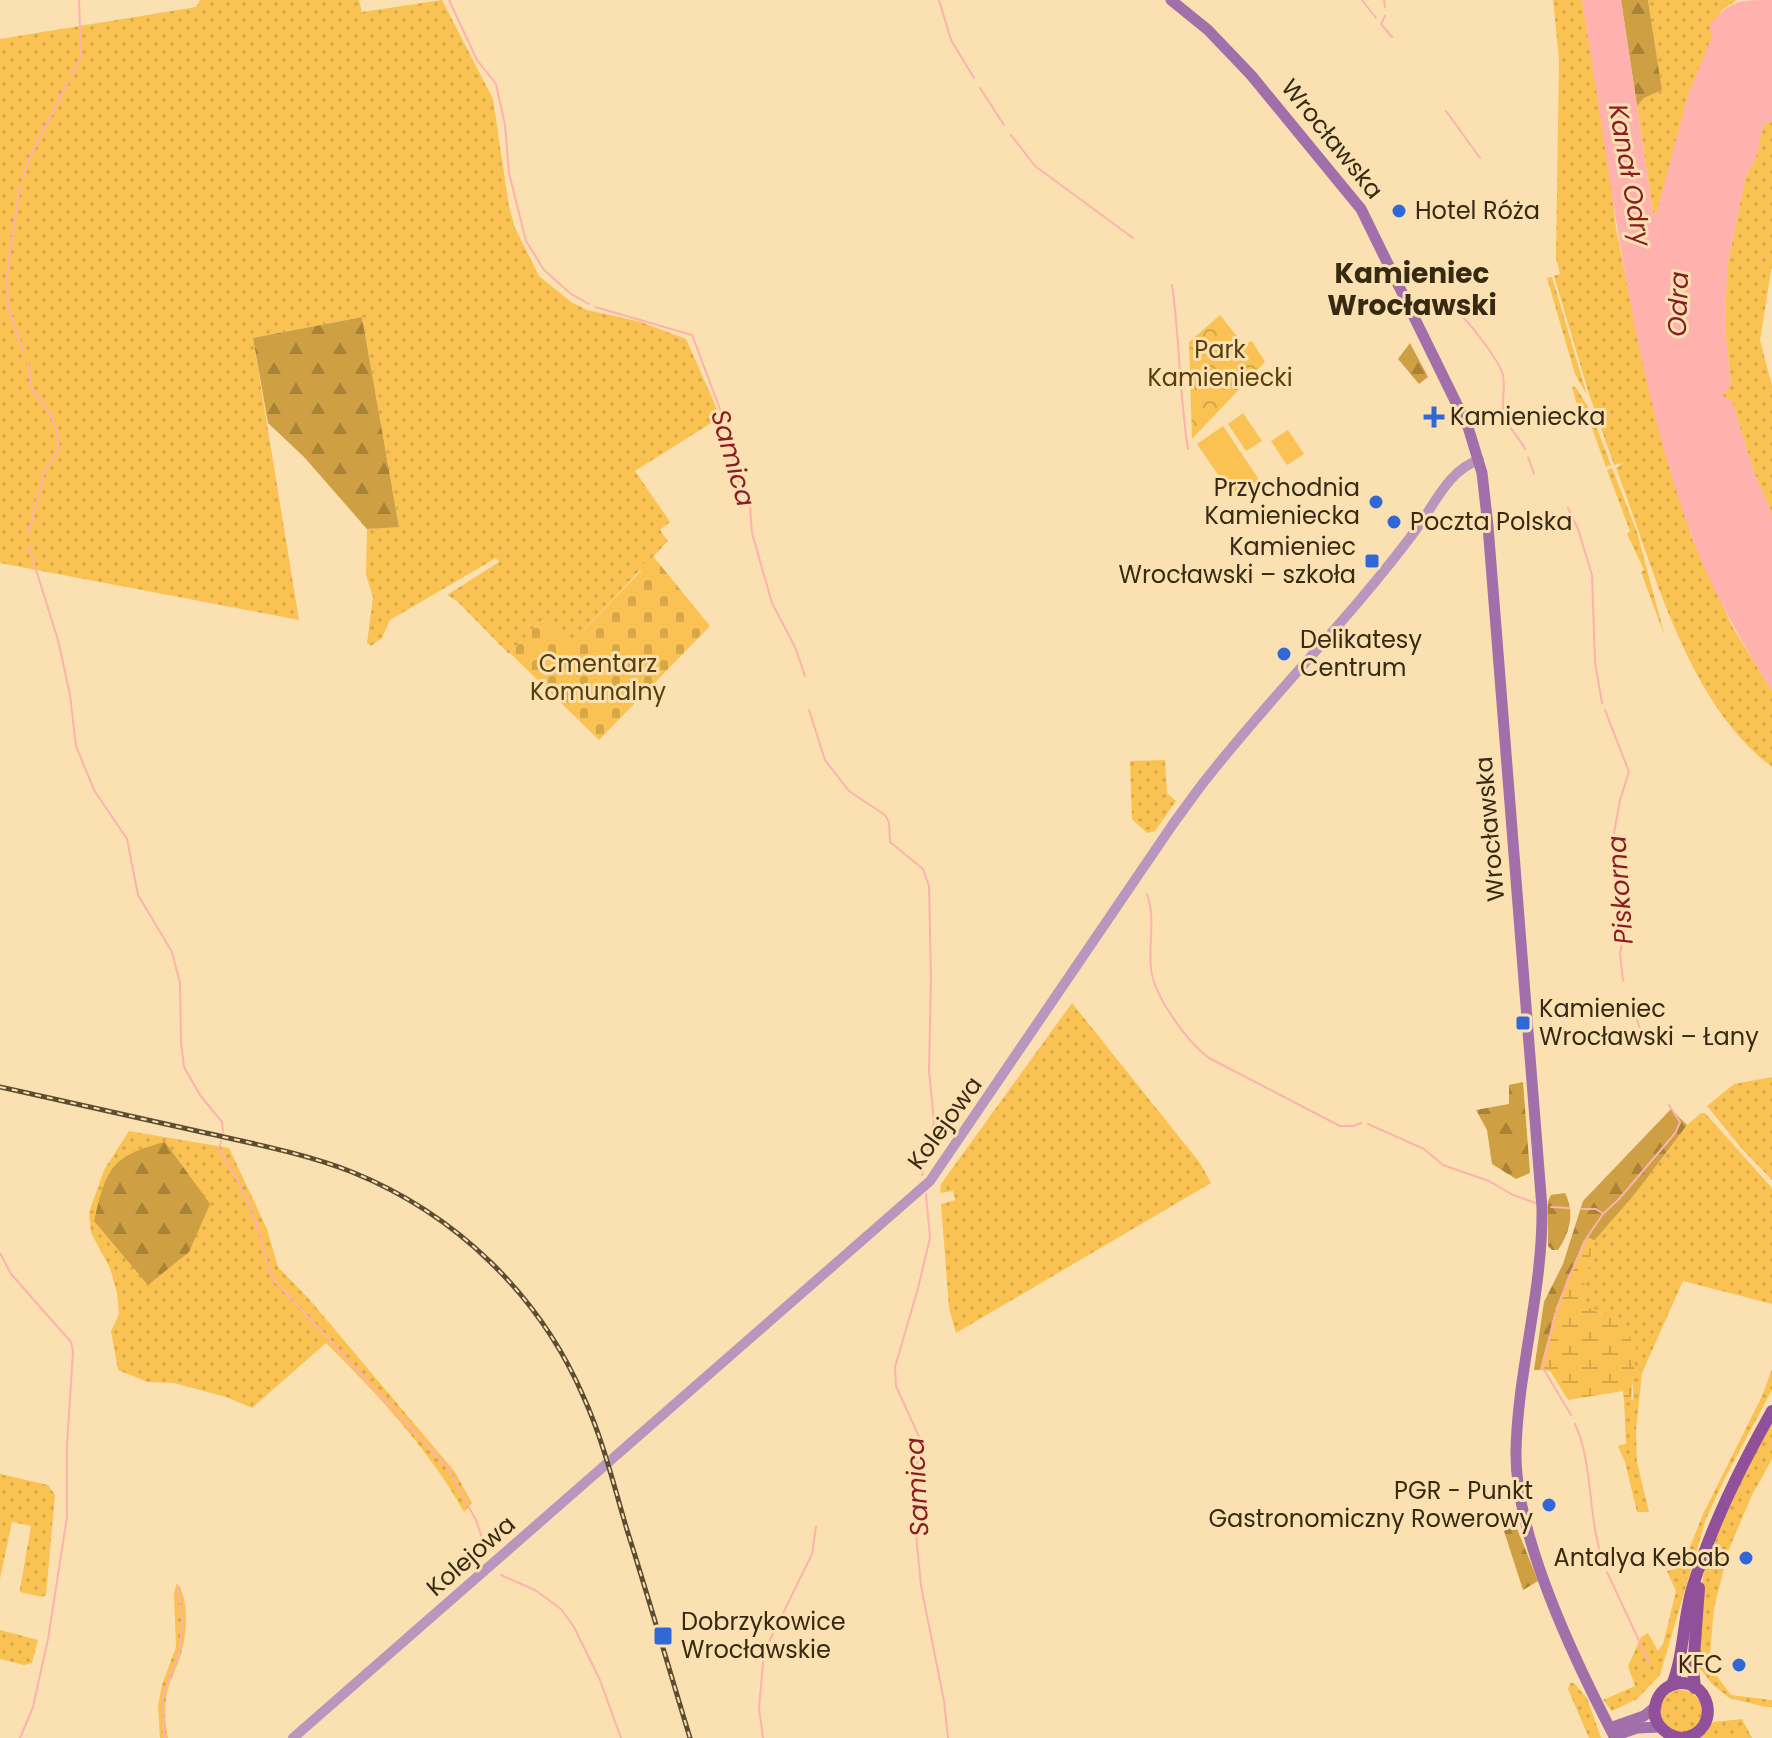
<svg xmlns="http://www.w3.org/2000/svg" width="1772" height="1738" font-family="Poppins,sans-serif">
<defs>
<pattern id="grass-dots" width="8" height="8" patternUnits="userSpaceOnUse" patternTransform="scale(2)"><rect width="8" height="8" fill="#f9c253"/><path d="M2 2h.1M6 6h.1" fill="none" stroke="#d6a747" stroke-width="1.8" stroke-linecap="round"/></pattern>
<pattern id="forest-firs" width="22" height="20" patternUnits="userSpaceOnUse" patternTransform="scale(2)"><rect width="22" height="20" fill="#ce9f43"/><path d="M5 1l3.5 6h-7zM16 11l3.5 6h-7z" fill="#a88237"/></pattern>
<pattern id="wetland-marsh" width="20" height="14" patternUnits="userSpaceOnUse" patternTransform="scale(2)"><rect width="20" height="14" fill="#f9c253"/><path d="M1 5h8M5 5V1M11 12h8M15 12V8" fill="none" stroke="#d6a747"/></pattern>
<pattern id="cemetery-stones" width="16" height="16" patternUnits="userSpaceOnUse" patternTransform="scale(2)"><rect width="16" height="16" fill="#f9c253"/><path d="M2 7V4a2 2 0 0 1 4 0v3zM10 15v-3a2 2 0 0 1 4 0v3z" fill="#d6a747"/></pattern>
<pattern id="park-crowns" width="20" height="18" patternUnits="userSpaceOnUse" patternTransform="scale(2)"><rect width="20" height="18" fill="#f9c253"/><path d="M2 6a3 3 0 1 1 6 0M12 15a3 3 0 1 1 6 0" fill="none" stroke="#d6a747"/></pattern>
</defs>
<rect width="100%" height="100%" fill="#fbe1b2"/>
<g fill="url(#grass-dots)">
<polygon points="200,0 359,0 362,12 442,0 493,99 509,207 515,228 539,276 571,302 587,310 641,322 686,339 717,409 719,418 635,471 670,522 660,530 668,541 570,644 566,644 542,620 509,654 457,601 447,595 499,562 496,558 390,620 382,638 371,646 367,643 373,597 366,575 367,529 399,526 362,317 253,338 299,620 0,563 0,39 196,7"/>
<path d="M 1553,0 L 1582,0 L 1607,150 L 1616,228 L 1637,334 L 1691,536 L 1732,626 L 1772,691 L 1772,767 C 1685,701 1653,565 1616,468 L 1623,463 L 1614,465 L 1589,394 L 1554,276 L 1560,274 L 1556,258 L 1559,59 Z"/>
<polygon points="1648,0 1737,0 1722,10 1711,28 1712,36 1708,50 1688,95 1657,215 1653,213 1637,106 1644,98 1662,90"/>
<polygon points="1772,121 1772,265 1760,340 1772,386 1772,514 1754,472 1732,401 1722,396 1731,384 1725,328 1727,267 1745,179 1756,157 1763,125"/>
<polygon points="1552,277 1587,395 1575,374 1547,278"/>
<polygon points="1575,386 1590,410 1611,465 1606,467 1587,414 1580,416 1572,387"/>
<polygon points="1612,468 1637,532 1665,637 1641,572 1644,570 1627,534 1630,531 1607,470"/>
<polygon points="1165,760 1167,793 1176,801 1155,831 1147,833 1132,819 1130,761"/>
<polygon points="1072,1003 1200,1163 1211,1183 956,1333 949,1308 941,1204 955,1200 953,1191 940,1193 941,1184"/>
<polygon points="1772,1077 1772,1180 1742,1149 1707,1106 1734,1084"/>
<path d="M 1701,1113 L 1705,1113 L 1772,1188 L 1772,1304 L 1683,1281 L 1642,1373 L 1636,1430 L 1637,1462 L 1649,1512 L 1637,1512 L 1625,1462 L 1618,1446 L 1626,1444 L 1624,1400 L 1633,1400 L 1633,1383 L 1603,1314 C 1591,1312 1585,1308 1582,1295 L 1594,1241 L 1634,1195 L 1687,1125 Z"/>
<path d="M 129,1131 L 229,1148 L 267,1229 L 278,1267 L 309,1299 L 455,1472 L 472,1503 L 464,1512 C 430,1450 376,1393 326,1343 L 252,1408 L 226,1397 L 174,1383 L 148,1382 L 118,1370 L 111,1331 L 119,1314 L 117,1293 L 110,1268 L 91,1233 L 89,1212 L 104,1170 Z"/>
<polygon points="1772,1369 1772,1390 1725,1478 1706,1519 1660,1675 1637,1699 1612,1711 1603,1700 1635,1686 1628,1666 1641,1637 1648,1633 1658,1651 1663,1644 1676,1591 1667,1571 1682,1567 1703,1514 1762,1396"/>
<polygon points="1772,1418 1772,1459 1752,1495 1729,1549 1714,1608 1709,1665 1731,1695 1772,1700 1772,1707 1766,1707 1729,1698 1711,1683 1699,1667 1701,1593 1704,1570 1722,1518"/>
<polygon points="0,1474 48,1485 55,1495 46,1595 42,1597 20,1592 20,1589 31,1526 12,1522 0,1579"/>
<path d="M 177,1583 C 190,1599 187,1638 180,1657 C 176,1670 169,1681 167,1693 C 164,1708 165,1723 168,1738 L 160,1738 L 158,1705 L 162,1685 L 176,1647 L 174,1593 Z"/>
<polygon points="0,1630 38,1640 32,1663 24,1665 0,1659"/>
<polygon points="1570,1683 1574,1683 1587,1698 1601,1738 1589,1738 1568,1689"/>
<circle cx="1681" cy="1711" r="21"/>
<polygon points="1742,1719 1752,1738 1698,1738 1713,1722"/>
</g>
<g fill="url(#forest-firs)">
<polygon points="1621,0 1648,0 1662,90 1644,98 1637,106"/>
<polygon points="362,317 399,527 367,529 304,457 268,423 253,338"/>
<polygon points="1410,343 1428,377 1419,384 1398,359"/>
<polygon points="1523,1082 1530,1173 1516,1179 1492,1164 1487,1130 1476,1110 1509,1104 1509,1085"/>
<polygon points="1671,1109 1687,1125 1634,1195 1594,1241 1590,1238 1584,1240 1556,1308 1540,1370 1534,1370 1544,1302 1563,1264 1583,1201"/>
<path d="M 165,1142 L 210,1204 L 189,1252 L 148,1285 L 94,1221 C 106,1168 111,1156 165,1142 Z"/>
<path d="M 1565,1193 C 1575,1212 1570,1232 1558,1250 L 1552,1250 L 1548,1246 L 1548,1201 L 1551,1195 Z"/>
<polygon points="1516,1526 1538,1581 1523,1590 1504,1531"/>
</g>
<path fill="url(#wetland-marsh)" d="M 1590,1238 L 1594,1241 L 1582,1296 C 1587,1314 1602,1311 1616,1321 C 1625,1328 1630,1338 1636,1347 L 1631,1401 L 1624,1400 L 1623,1391 L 1568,1400 L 1550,1371 L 1540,1370 L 1556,1308 L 1584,1240 Z"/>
<polygon fill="url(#cemetery-stones)" points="652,555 710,626 599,740 510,653 542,620 566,644 570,644 641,571 639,568"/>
<polygon fill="url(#park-crowns)" points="1220,315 1243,344 1252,341 1265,362 1192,439 1189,342"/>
<g fill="#f9c253">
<polygon points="1243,413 1262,441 1246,451 1228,424"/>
<polygon points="1223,426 1260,481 1234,498 1197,444"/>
<polygon points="1288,430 1304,454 1287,465 1271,441"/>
</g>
<path fill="#feb1ad" d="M 1582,0 L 1621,0 L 1653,213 L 1656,215 L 1688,95 L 1712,36 L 1709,25 C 1732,0 1738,0 1772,0 L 1772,121 L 1763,125 L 1756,157 L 1745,179 L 1727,267 L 1725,328 L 1731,385 L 1722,396 L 1732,401 L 1754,472 L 1772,514 L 1772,691 C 1742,642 1711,590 1691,535 C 1629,362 1612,180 1582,0 Z"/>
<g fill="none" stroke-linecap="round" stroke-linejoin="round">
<g stroke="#feb1ad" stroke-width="2">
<polyline points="449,0 477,60 496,84 505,125 509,173 526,241 544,270 571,294 589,304"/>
<polyline points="939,0 951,40 974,78"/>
<polyline points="1362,0 1376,18"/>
<polyline points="1384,0 1385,7"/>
<polyline points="1385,16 1381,24 1392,37"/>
<polyline points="72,74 81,57 79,0"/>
<polyline points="980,88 1004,125"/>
<polyline points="1446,111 1480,158"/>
<polyline points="1011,135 1035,166 1133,238"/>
<polyline points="23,178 30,157 68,82"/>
<polyline points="20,185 7,273 8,306 23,350"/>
<path d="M 1172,285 C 1180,339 1179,394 1188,449"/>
<path d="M 1420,303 C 1430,303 1441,302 1451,307 C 1464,314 1499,360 1503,375 C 1506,390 1500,405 1505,418 C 1510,430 1520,438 1525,449"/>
<polyline points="595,307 692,335 729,433 735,474 750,507 752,533 772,603 795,647 805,676"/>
<path d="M 28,363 L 32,391 C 49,407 57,424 59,448 L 44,472 L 29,533"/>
<polyline points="1528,457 1534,474"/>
<polyline points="1568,508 1578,529 1592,575 1595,662 1602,703"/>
<polyline points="28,544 58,640 70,695 76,746 94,790 127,839 138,895 172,952 180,983 181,1042 184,1067 200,1095 222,1122 223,1132"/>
<polyline points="809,710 825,760 849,791 885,815 889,822 890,842 923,869 929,886 931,978 929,1071 934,1121 922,1175"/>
<polyline points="1605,710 1629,772 1620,800 1614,833 1620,893 1626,918 1620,954 1623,981"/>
<path d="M 1147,894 C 1156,919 1148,943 1151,969 C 1154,996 1187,1042 1209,1058 L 1340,1126 L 1353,1126 L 1361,1123"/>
<polyline points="1634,1012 1642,1034"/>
<polyline points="1368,1124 1424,1149 1443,1165 1489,1181 1513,1195 1536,1203"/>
<path d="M 221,1141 L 219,1150 C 232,1166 248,1201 256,1222 C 264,1242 264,1263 275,1281 L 447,1467 L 476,1520 L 486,1550"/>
<polyline points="926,1194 930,1238 918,1288 895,1367 896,1386 920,1439 913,1503 921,1586 944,1701 948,1738"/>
<polyline points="1551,1207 1569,1208"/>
<polyline points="1581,1209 1596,1209 1602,1213"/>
<polyline points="0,1253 11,1274 71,1342 73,1351 67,1445 67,1517 48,1639 33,1707 20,1738"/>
<polyline points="1571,1415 1543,1368 1553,1324 1568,1279 1588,1236 1603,1214 1619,1199 1676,1132 1680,1122 1669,1105"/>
<path d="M 1575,1424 C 1594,1465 1587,1519 1604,1564"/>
<polyline points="1607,1572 1649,1662"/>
<polyline points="501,1575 535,1590 561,1609 574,1627 600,1680 621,1738"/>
<polyline points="164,1738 163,1697 180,1650 182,1621 178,1586"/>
<polyline points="763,1738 759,1708 764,1652 812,1554 816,1527"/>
</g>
<path stroke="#b896be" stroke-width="10" d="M 293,1738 L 930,1181 L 1173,824 L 1200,787 C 1268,699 1349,620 1415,531 C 1433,507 1449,469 1479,460"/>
<g stroke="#a16fa9" stroke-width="11">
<path d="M 1171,0 L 1208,30 L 1251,75 L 1361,209 L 1468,427 L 1482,473 L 1488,526 L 1542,1208 C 1543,1290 1518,1369 1516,1450 C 1514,1535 1575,1661 1614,1736 L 1637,1728 L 1660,1727"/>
<polyline points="1610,1728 1644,1716 1654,1708"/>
</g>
<g stroke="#90519a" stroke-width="12">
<path d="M 1672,1685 C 1684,1655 1683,1620 1692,1589 C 1711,1526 1740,1468 1772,1411"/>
<polyline points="1695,1688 1693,1669 1699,1588"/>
<path d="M 1681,1738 C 1664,1735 1650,1721 1656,1703 C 1658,1695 1664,1688 1672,1685 C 1709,1672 1725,1732 1682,1738"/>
</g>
<g stroke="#5c4d31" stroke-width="5">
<path id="rail" d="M 0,1087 C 69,1102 138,1118 206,1133 C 255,1144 306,1154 352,1172 C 456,1214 540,1295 584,1398 C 603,1440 614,1486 627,1530 C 649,1599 669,1669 690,1738"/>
</g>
<use href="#rail" stroke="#fbe1b2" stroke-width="2" stroke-dasharray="6" stroke-linecap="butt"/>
</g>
<g fill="#3069d7" stroke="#fbe1b2" stroke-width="3">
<circle cx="1399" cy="211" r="8"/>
<path d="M1430 405h8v8h8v8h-8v8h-8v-8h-8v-8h8z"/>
<circle cx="1376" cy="502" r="8"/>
<circle cx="1394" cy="522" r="8"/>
<rect x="1364" y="553" width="16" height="16" rx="4"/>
<circle cx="1284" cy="654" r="8"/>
<rect x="1515" y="1015" width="16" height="16" rx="4"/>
<circle cx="1549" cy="1505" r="8"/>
<circle cx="1746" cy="1558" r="8"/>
<rect x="653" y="1626" width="20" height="20" rx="4"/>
<circle cx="1739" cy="1665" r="8"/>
</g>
<g text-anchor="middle" stroke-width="6" stroke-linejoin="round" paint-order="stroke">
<g font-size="24" fill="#372a13" stroke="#fbe1b2">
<text transform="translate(1332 139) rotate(51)" y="8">Wrocławska</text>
<text transform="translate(1490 829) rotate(-95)" y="8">Wrocławska</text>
<text transform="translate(945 1123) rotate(-54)" y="8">Kolejowa</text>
<text transform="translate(471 1556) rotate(-41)" y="8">Kolejowa</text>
</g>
<g font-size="24" fill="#372a13" stroke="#fbe1b2" text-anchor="start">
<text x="1415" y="219">Hotel Róża</text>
<text x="1450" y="425">Kamieniecka</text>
<text x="1360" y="496" text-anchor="end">Przychodnia<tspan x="1360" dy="28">Kamieniecka</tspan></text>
<text x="1410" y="530">Poczta Polska</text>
<text x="1356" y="555" text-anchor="end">Kamieniec<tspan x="1356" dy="28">Wrocławski – szkoła</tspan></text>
<text x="1300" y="648">Delikatesy<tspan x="1300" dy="28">Centrum</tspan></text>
<text x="1539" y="1017">Kamieniec<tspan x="1539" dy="28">Wrocławski – Łany</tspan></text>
<text x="1533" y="1499" text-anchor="end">PGR - Punkt<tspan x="1533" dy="28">Gastronomiczny Rowerowy</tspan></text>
<text x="1730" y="1566" text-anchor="end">Antalya Kebab</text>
<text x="681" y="1630">Dobrzykowice<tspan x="681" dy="28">Wrocławskie</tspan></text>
<text x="1723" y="1673" text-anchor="end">KFC</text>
</g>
<g font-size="24" fill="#573f0b" stroke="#fbe1b2">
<text x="1220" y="358">Park<tspan x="1220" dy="28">Kamieniecki</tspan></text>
<text x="598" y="672">Cmentarz<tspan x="598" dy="28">Komunalny</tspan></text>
</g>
<g font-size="26" font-style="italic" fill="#8b1c26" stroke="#fbe1b2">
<text transform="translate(1630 175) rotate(80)" y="9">Kanał Odry</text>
<text transform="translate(1678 304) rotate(-88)" y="9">Odra</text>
<text transform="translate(733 458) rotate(74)" y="9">Samica</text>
<text transform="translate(1620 890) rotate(-94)" y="9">Piskorna</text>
<text transform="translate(917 1487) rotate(-93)" y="9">Samica</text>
</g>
<g font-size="28" font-weight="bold" fill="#372a13" stroke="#fbe1b2">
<text x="1412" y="283">Kamieniec<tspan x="1412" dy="32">Wrocławski</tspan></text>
</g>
</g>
</svg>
